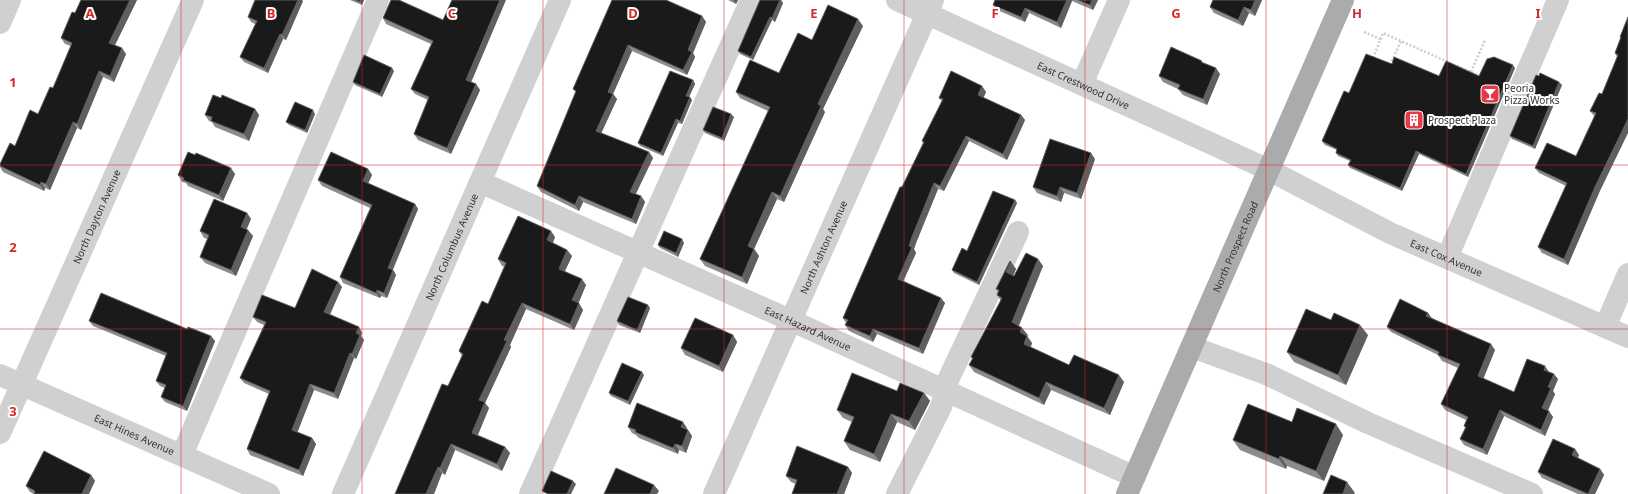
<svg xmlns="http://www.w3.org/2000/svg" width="1628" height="494" font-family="'Noto Sans',sans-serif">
<rect width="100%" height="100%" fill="#fff"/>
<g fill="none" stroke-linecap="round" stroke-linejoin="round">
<g stroke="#cdcdcd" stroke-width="2.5" stroke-dasharray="2 2" stroke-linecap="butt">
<polyline points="1364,32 1380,39"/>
<polyline points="1373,58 1383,33 1482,77"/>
<polyline points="1390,65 1401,41"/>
<polyline points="1471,72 1485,40"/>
</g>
<g stroke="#d0d0d0" stroke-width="22">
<path id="s1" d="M 897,0 L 1269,170 L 1390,233 L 1628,337"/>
<polyline points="0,23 10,0"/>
<polyline points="1082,84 1119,0"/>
<path id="s2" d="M 480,182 L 790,320 L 1135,477"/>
<polyline points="1447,258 1558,0"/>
<polyline points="1605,327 1628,274"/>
<polyline points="1192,347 1266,374 1368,423 1532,494"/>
<path id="s3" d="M 0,375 L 269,494"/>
<path id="s4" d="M 0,433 L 193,0"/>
<polyline points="182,455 378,0"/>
<path id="s5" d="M 343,494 L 560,0"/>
<polyline points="530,494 751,0"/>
<path id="s6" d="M 714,494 L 933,0"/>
<polyline points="897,494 941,407 948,380 1018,232"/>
</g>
<path stroke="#ababab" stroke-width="22" id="s7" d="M 1127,494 L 1343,0"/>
</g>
<g fill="#8c8c8c">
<polygon points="81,0 137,0 115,45 126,54 114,82 103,77 81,130 77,128 50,190 45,188 44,191 3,172 0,167 0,164 15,146 38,114 53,88 71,46 65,44 61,38 75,13"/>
<polygon points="350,0 364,0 362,5"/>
<polygon points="612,0 702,16 706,22 693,53 695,57 687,75 632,51 613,94 617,99 601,133 649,152 653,158 636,194 641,196 645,202 636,224 583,202 579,211 541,192 537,186 576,92 573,89"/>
<polygon points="728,0 738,0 736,4"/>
<polygon points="760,0 781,0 783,3 775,22 772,20 753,60 740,54 738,51"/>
<polygon points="995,0 1098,0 1093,10 1072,1 1061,28 1029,13 1025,22 997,10 993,5"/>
<polygon points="1213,0 1262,0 1255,16 1249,13 1243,26 1214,13 1210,7"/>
<polygon points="303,1 286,40 283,39 268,73 244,62 240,57 255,24 251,22 248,17"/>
<polygon points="1628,17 1599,193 1568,265 1542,253 1538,247 1566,186 1539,173 1535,168 1576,156 1595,117 1590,111 1602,94 1617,57 1615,53 1621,38 1620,37"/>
<polygon points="383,18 443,20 471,82 476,84 480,90 451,154 418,140 414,134 428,100 415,94 411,89 431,44 386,24"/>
<polygon points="863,26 823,109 825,112 784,202 777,199 754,249 759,256 747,284 705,266 700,259 768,111 740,98 736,92 779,73 812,40"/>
<polygon points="1204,63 1220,74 1207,105 1183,95 1178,89 1163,82 1159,76"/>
<polygon points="1392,64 1439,76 1479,76 1515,68 1468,177 1419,154 1402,191 1350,168 1348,165 1350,161 1338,156 1336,153 1337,150 1325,145 1322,141 1349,93"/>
<polygon points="394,71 382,97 355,85 353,82"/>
<polygon points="1539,76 1562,85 1535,149 1512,139 1510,136"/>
<polygon points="693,80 695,84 689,97 692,100 682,124 678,123 663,156 640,146 638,143"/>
<polygon points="982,86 986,92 983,98 1021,115 1025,120 1007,160 969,141 944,191 938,189 916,243 914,249 916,253 903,281 945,303 923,354 877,334 873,342 849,331 845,325 846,323 843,318 902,187 923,143 922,141 942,101 939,98"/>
<polygon points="221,98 255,109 259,115 249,141 215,127 212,122 209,121 205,115"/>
<polygon points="315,114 307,133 289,125 286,122"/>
<polygon points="734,117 724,141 705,133 703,130"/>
<polygon points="1095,159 1081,199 1064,193 1061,202 1037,193 1033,187"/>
<polygon points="368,169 372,175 368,183 415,204 418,209 393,270 396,275 387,298 381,296 380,298 343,283 340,277 370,208 322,186 318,180"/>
<polygon points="235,174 223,201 188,186 186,183 182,182 178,175"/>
<polygon points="1015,200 1017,203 979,285 954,273 952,270 967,251"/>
<polygon points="247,213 251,219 246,230 253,236 236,276 205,263 200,257 208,239 204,238 200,231"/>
<polygon points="555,237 553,243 567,250 572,256 565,271 586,285 578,303 583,310 574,330 526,309 510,345 511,347 485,403 489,408 478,435 505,447 510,453 502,471 455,450 445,475 442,473 434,494 448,386 462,356 459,351 488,304 505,267 502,266 498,259"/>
<polygon points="684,243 678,257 660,248 658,245"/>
<polygon points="1038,259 1043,266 1019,326 1022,328 1032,343 1031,347 1069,365 1124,382 1110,415 1051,390 1044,405 974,372 969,365 972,358 971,357 1001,301 997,295 998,292 996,289 1011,262 1016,269 1013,276 1014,276"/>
<polygon points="338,282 342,287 330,315 359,327 362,333 361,336 364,340 356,359 354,358 338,399 314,390 297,432 312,438 316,444 303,476 250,455 247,449 269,394 244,383 240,378 264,325 257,322 253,317 295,308"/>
<polygon points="650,308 640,333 619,325 617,321"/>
<polygon points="1428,313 1432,318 1495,350 1483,379 1514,392 1549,372 1558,379 1553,391 1555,394 1548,411 1553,417 1545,436 1504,416 1487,455 1464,445 1460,439 1465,428 1464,426 1466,420 1445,410 1441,404 1458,368 1442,361 1438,355 1391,332 1387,327"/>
<polygon points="89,321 215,341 187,411 165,402 161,397 165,388 160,386 156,381 166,356 93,326"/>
<polygon points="733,335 737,342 723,372 685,355 681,348"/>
<polygon points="1368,335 1346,385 1294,362 1287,352"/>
<polygon points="644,375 630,405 611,396 609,393"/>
<polygon points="897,391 924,393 930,401 915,430 897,422 880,462 850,450 844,441 852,422 843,418 837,410"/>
<polygon points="1292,422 1343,435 1324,481 1287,466 1286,469 1240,450 1233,440"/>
<polygon points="628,427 687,428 687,429 692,436 686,453 679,450 678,454 639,438 636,435 632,433"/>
<polygon points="1575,449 1579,455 1578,458 1600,469 1604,475 1595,494 1578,494 1542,478 1538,472"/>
<polygon points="848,467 852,473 844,494 792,494 796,484 791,482 786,476"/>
<polygon points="91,475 95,481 34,494 30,492 26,486"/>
</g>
<g fill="#5f5f5f">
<polygon points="130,0 137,0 113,49 109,43"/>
<polygon points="298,0 302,0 303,1 286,40 282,35"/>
<polygon points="361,0 364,0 362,5 360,2"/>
<polygon points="500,0 506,0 470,85 466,80"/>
<polygon points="733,0 738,0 736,4"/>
<polygon points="780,0 781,0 783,3 775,22 772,18"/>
<polygon points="1067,0 1072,0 1072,1 1061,28 1057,22"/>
<polygon points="1092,0 1098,0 1093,10 1090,5"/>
<polygon points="1255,0 1262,0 1255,16 1251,10"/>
<polygon points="1244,7 1249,13 1243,26 1238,20"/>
<polygon points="1025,8 1029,13 1025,22 1021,17"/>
<polygon points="702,16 706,22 693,53 695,57 687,75 683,70 688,50"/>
<polygon points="770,17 772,20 753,60 751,57"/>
<polygon points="858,19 863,26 823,109 825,112 784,202 780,196 818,104"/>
<polygon points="280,34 283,39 268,73 264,68"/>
<polygon points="628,45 632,51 613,94 617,99 600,136 596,131 608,92"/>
<polygon points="122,48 126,54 114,82 110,76"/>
<polygon points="1513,65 1515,68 1468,177 1466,174"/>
<polygon points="392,68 394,71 382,97 380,94"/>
<polygon points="1216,68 1220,74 1207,105 1203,99"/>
<polygon points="99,71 103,77 81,130 77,124"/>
<polygon points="693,80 695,84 688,99 686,96"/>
<polygon points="1559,82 1562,85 1535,149 1533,146"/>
<polygon points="476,84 480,90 451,154 447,148"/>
<polygon points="982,86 986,92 982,101 978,95"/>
<polygon points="690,97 692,100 682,124 680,121"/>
<polygon points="255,109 259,115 249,141 244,134"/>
<polygon points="313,110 315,114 307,133 305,130"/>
<polygon points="731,114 734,117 724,141 722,138"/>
<polygon points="1021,115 1025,120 1007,160 1003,154"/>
<polygon points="676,119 678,123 663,156 661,153"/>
<polygon points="1628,119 1628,133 1599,193 1568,265 1564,259 1595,187"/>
<polygon points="73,122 77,128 50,190 46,184"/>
<polygon points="966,136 969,141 944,191 940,186"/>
<polygon points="1416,151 1419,154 1402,191 1400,188"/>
<polygon points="649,152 653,158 634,197 630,192"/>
<polygon points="1091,153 1095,159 1081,199 1077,193"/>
<polygon points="231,168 235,174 223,201 219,195"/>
<polygon points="368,169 372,175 367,186 363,181"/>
<polygon points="41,182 45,188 44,191 40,185"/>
<polygon points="934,183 938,189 916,243 914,249 916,253 902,284 898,279 912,237"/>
<polygon points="1060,187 1064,193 1061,202 1057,196"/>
<polygon points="772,192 777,199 754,249 759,256 747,284 742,277 748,246"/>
<polygon points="579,196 583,202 579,211 575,205"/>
<polygon points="641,196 645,202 636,224 632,219"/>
<polygon points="1015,200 1017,203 979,285 977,282"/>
<polygon points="415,204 418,209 391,273 388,268"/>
<polygon points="247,213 251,219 245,233 241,227"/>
<polygon points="248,230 253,236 236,276 231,270"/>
<polygon points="551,231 555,237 551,247 547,240"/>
<polygon points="682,239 684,243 678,257 676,253"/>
<polygon points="567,250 572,256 563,275 559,269"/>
<polygon points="1038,259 1043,266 1017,329 1012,322"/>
<polygon points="1011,262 1016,269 1011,280 1006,272"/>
<polygon points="393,270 396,275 387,298 384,293"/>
<polygon points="582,279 586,285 577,307 572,300"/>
<polygon points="338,282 342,287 328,318 324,312"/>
<polygon points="377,290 381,296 380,298 376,293"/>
<polygon points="941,298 945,303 923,354 919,348"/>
<polygon points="522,303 526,309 510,345 511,347 485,403 489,408 476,439 472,433 479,400 504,340"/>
<polygon points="579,303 583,310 574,330 570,324"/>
<polygon points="648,305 650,308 640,333 637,330"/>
<polygon points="1428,313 1432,319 1426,316"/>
<polygon points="1360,325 1368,335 1346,385 1338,375"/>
<polygon points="359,327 362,333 361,336 364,340 356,359 352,354 356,333"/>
<polygon points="1022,328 1028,335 1025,340 1020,332"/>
<polygon points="873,329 877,334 873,342 870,336"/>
<polygon points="733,335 737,342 723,372 719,366"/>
<polygon points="211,336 215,341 187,411 183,406"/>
<polygon points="1027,336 1032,343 1029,351 1024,344"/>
<polygon points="1491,344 1495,350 1482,382 1478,376"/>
<polygon points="350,353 354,358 338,399 334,393"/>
<polygon points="1545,366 1549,372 1544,370"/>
<polygon points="642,372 644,375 630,405 628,401"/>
<polygon points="1554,374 1558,379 1553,391 1555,394 1546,414 1542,408 1548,387"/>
<polygon points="1119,375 1124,382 1110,415 1104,408"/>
<polygon points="1046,382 1051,390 1044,405 1039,398"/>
<polygon points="310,384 314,390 296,436 292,430"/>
<polygon points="924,393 930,401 915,430 909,421"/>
<polygon points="1500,410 1504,416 1487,455 1483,449"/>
<polygon points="1549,411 1553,417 1545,436 1541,430"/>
<polygon points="891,414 897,422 880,462 874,454"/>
<polygon points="683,422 687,428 685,433 681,427"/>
<polygon points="1336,424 1343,435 1324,481 1316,471"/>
<polygon points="688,430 692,436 686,453 682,446"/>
<polygon points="312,438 316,444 303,476 299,470"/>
<polygon points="451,444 455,450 445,475 440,468"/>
<polygon points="675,444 679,450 678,454 673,448"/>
<polygon points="505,447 510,453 502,471 497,464"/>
<polygon points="1575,449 1579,455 1576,461 1572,455"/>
<polygon points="1280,456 1287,466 1286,469 1279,459"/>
<polygon points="438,467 442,473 434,494 426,494"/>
<polygon points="848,467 852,473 844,494 837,494"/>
<polygon points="1600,469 1604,475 1595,494 1588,494"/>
<polygon points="91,475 95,481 89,494 82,494"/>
<polygon points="573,481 576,484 571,494 567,494"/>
<polygon points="1347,482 1355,493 1354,494 1343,494"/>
<polygon points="654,485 659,491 657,494 650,494"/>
</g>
<g fill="#1a1a1a" stroke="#5f5f5f">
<polygon points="81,0 130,0 109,43 122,48 110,76 99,71 77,124 73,122 46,184 41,182 40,185 0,166 0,164 10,143 15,146 30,110 38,114 50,87 53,88 72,43 61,38 72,12 75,13"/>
<polygon points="255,0 298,0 282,35 280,34 264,68 240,57 257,21 248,17"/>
<polygon points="355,0 361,0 360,2"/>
<polygon points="391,0 399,0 443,20 452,0 500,0 466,80 476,84 447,148 414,134 429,97 411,89 433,41 383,18"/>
<polygon points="612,0 666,0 702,16 688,50 692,52 683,70 628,45 608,92 613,94 596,131 649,152 630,192 641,196 632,219 579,196 575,205 537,186 576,91 573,89"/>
<polygon points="760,0 780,0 772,18 770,17 751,57 738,51"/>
<polygon points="995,0 1067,0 1057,22 1025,8 1021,17 993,5"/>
<polygon points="1078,0 1092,0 1090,5"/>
<polygon points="1213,0 1255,0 1251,10 1244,7 1238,20 1210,7"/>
<polygon points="828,5 858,19 818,104 821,106 780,196 772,192 748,246 754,249 742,277 700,259 770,107 736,92 750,60 779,73 798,33 812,40"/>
<polygon points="1628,17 1628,119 1595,187 1564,259 1538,247 1567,183 1535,168 1547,143 1576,156 1596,113 1590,111 1599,93 1602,94 1618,55 1615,53 1621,37 1620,37"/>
<polygon points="1171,47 1202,61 1201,62 1216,68 1203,99 1178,89 1180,85 1159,76"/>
<polygon points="1366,54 1392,64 1394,57 1439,76 1446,61 1479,76 1487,59 1494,57 1513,65 1466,174 1416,151 1400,188 1348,165 1351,160 1336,153 1337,149 1322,141 1344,91 1349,93"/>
<polygon points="364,55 392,68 380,94 353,82"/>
<polygon points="670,71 693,80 686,96 690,97 680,121 676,119 661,153 638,143"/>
<polygon points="951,71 982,86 978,95 1021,115 1003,154 966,136 940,186 934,183 912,237 909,246 912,247 898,279 941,298 919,348 873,329 870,336 845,325 848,320 843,318 900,187 902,187 924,142 922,141 943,99 939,98"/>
<polygon points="1540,73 1559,82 1533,146 1510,136 1536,75 1539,76"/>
<polygon points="213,95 221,98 222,95 255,109 244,134 211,121 212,117 205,115"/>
<polygon points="295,102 313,110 305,130 286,122"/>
<polygon points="713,107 731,114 722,138 703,130"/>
<polygon points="1050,139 1091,153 1077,193 1060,187 1057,196 1033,187"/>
<polygon points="188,152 195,155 196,153 231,168 219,195 183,180 184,178 178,175"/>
<polygon points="331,152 368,169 363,181 415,204 388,268 393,270 384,293 377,290 376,293 340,277 372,205 318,180"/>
<polygon points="993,191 1015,200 977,282 952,270 962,248 967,251"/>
<polygon points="214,199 247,213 241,227 248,230 231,270 200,257 209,235 200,231"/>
<polygon points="518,216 551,231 547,240 567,250 559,269 582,279 572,300 579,303 570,324 522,303 504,340 507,341 479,400 485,402 472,433 505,447 497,464 451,444 440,468 438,467 426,494 395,494 442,384 448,386 463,354 459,351 482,301 488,304 506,263 498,259"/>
<polygon points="664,231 682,239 676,253 658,245"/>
<polygon points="1026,253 1038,259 1012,322 1022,328 1020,332 1027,336 1024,344 1069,365 1074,355 1119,375 1104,408 1046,382 1039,398 969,365 973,358 971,357 1002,298 997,295 999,290 996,289 1010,261 1011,262 1006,272 1014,276"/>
<polygon points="312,269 338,282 324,312 359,327 356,333 360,335 352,354 350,353 334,393 310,384 292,430 312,438 299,470 247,449 270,391 240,378 266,322 253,317 262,295 295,308"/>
<polygon points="101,293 187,329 188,327 211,336 183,406 161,397 166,385 156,381 167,353 89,321"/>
<polygon points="628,297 648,305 637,330 617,321"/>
<polygon points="1400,299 1428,313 1426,316 1491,344 1478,376 1514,392 1527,359 1545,366 1544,370 1554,374 1548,387 1551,388 1542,408 1549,411 1541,430 1500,410 1483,449 1460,439 1466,427 1464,426 1468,417 1441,404 1460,364 1438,355 1439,352 1387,327"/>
<polygon points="1306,309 1331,320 1334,313 1360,325 1338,375 1287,352"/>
<polygon points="695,318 733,335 719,366 681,348"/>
<polygon points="622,363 642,372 628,401 609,393"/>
<polygon points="852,373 897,391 900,383 924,393 909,421 891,414 874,454 844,441 854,417 837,410"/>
<polygon points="637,403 683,422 681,427 688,430 682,446 675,444 673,448 635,432 636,430 628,427"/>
<polygon points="1248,404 1292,422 1297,408 1336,424 1316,471 1280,456 1279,459 1233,440"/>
<polygon points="1553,439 1575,449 1572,455 1600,469 1588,494 1538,472"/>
<polygon points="797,446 848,467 837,494 792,494 797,480 786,476"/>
<polygon points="44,451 91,475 82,494 34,494 35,491 26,486"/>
<polygon points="616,468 654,485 650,494 604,494"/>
<polygon points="551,471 573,481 567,494 548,494 542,491"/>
<polygon points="1331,475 1347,482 1343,494 1323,494"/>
</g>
<path fill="none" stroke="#d62828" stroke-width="1" stroke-opacity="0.55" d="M 181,0 L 181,494M 362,0 L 362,494M 543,0 L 543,494M 724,0 L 724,494M 904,0 L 904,494M 1085,0 L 1085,494M 1266,0 L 1266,494M 1447,0 L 1447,494M 0,165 L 1628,165M 0,329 L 1628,329"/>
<defs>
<g id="bar-square" transform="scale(1)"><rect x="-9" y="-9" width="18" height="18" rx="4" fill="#e63946" stroke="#fff"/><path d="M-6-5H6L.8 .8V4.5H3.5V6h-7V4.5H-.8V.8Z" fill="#fff"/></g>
<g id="building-square" transform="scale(1)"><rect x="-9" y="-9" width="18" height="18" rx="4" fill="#e63946" stroke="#fff"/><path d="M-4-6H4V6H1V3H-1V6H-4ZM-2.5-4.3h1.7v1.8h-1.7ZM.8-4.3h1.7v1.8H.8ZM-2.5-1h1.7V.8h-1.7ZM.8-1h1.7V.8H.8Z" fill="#fff"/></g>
</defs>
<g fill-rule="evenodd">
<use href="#bar-square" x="1490" y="94"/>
<use href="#building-square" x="1414" y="120"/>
</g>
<g text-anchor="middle" stroke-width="4" stroke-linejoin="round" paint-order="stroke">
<g font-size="10" fill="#333" stroke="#fff">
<text dy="4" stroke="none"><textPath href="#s1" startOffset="205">East Crestwood Drive</textPath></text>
<text dy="4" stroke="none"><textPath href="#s4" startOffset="237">North Dayton Avenue</textPath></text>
<text dy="4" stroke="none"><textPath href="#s5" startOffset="270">North Columbus Avenue</textPath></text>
<text dy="4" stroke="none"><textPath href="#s6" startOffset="270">North Ashton Avenue</textPath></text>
<text dy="4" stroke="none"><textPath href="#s7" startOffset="270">North Prospect Road</textPath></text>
<text dy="4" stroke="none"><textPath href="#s1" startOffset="607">East Cox Avenue</textPath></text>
<text dy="4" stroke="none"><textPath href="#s2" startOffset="359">East Hazard Avenue</textPath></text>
<text dy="4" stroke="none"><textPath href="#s3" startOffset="147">East Hines Avenue</textPath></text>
</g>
<g font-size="10" fill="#333" stroke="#fff" text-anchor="start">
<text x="1504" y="92">Peoria<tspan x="1504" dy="12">Pizza Works</tspan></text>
<text x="1428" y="124">Prospect Plaza</text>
</g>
</g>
<g font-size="13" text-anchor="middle" font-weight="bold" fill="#d62828" stroke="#fff" stroke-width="4" stroke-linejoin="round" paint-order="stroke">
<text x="90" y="18">A</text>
<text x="271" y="18">B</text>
<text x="452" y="18">C</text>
<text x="633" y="18">D</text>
<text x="814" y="18">E</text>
<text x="995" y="18">F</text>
<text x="1176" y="18">G</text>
<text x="1357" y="18">H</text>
<text x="1538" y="18">I</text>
<text x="13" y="87">1</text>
<text x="13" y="252">2</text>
<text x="13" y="416">3</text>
</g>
</svg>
